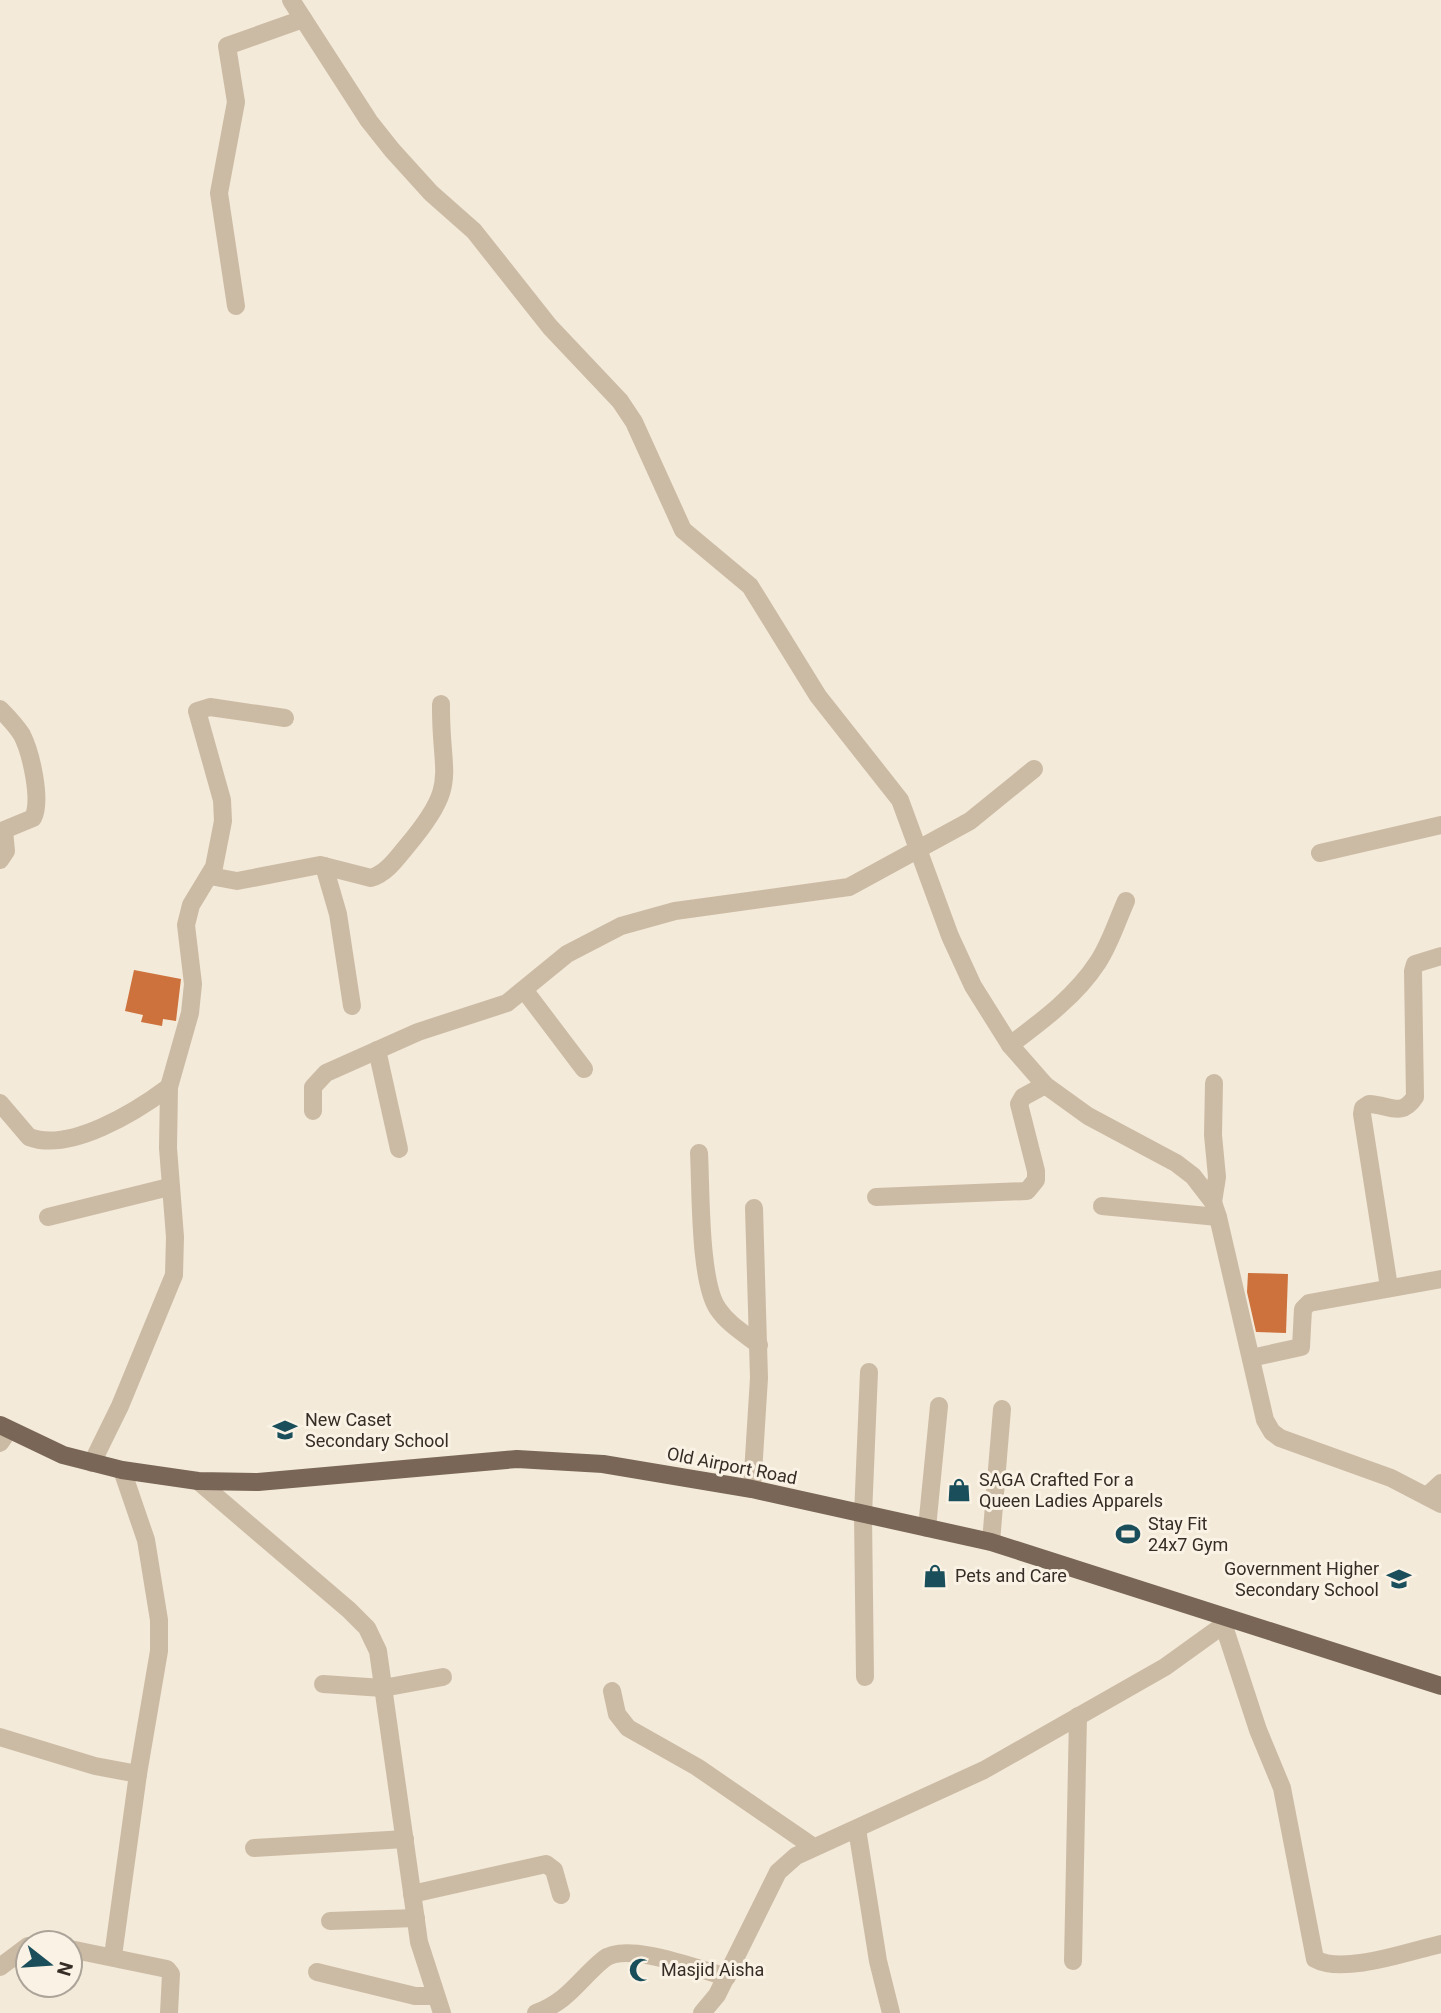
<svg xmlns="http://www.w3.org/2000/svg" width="1441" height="2013" font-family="Roboto,sans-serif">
<rect width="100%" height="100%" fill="#f3ead9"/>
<g fill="#cd723c">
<polygon points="134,970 181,979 176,1021 163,1019 162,1026 141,1022 143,1015 125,1011"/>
<polygon points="1248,1273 1288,1274 1286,1333 1256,1332 1247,1292"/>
</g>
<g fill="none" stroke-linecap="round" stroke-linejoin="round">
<g stroke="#ccbba4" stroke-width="18">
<polyline points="291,0 369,121 392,150 431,193 474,231 550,327 620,401 634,422 683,530 750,586 818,696 900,800 950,936 973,986 1010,1045 1045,1085 1088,1116 1176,1163 1193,1176 1213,1202 1218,1217 1265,1420 1272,1432 1280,1438 1391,1478 1441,1504"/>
<polyline points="236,306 219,193 236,102 227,46 303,19"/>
<path d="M 0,709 C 8,717 16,725 22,735 C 31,753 42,800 33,818 L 4,830 L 6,851 L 0,860"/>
<polyline points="1320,853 1441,825"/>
<polyline points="324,866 338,914 352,1006"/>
<path d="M 210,876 L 237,881 L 320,865 L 371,878 C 387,873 397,858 407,846 C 461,782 440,778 441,704"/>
<polyline points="525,991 584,1069"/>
<path d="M 1010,1045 C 1042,1021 1076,996 1098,962 C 1110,944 1117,921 1126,901"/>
<polyline points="377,1050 399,1149"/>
<path d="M 0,1103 L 29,1137 C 70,1153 137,1111 169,1087"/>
<polyline points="313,1111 313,1087 326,1073 418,1032 507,1003 567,954 621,926 675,911 849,887 970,821 1034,769"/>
<path d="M 699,1153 C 701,1188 699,1282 718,1309 C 728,1324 745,1334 759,1345"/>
<polyline points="876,1197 1027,1191 1036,1180 1036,1171 1019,1104 1023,1097 1045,1085"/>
<polyline points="1213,1202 1217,1177 1213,1135 1214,1083"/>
<polyline points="1102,1206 1218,1217"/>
<polyline points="48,1217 169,1187"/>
<path d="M 1389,1287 L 1362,1114 L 1363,1108 L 1369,1104 C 1390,1105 1401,1118 1415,1097 L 1413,971 L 1415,964 L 1441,956"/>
<polyline points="1251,1358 1301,1347 1303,1309 1309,1303 1441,1279"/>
<polyline points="0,1443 9,1430"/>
<polyline points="92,1463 120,1406 174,1275 175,1237 168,1148 169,1087 190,1013 193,984 186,925 191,905 214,867 223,821 222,800 197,711 210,707 285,718"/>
<polyline points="198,1481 349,1610 367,1628 378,1651 419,1942 442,2013"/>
<polyline points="752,1489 759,1378 754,1208"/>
<polyline points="1428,1495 1441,1483"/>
<polyline points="927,1528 939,1406"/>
<polyline points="991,1542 1002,1409"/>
<path d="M 1221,1617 L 1258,1730 L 1282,1788 L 1315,1959 C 1343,1975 1410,1951 1441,1944"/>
<polyline points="865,1677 863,1515 869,1372"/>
<polyline points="323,1684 383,1688 443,1677"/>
<polyline points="612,1691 617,1714 628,1728 697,1767 812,1846"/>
<polyline points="0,1737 95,1766 138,1774"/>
<polyline points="857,1829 878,1961 891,2013"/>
<polyline points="254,1848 405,1839"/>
<polyline points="412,1894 546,1864 554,1870 561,1895"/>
<polyline points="330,1921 416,1918"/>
<polyline points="70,1949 167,1969 171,1974 169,2013"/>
<polyline points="113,1956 138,1774 159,1651 159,1620 146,1540 122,1470"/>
<polyline points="1073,1961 1078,1716"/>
<polyline points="0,1967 28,1946"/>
<polyline points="317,1972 415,1996 434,1996"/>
<path d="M 536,2013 C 569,2001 579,1979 604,1959 C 627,1941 700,1970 727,1977"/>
<polyline points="702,2013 717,1995 778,1872 796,1856 984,1770 1165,1667 1222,1626"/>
</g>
<polyline stroke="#796656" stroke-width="18" points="0,1425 63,1455 122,1470 198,1481 258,1482 517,1459 603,1464 752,1489 991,1542 1441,1686"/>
</g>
<defs>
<g id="school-bare" transform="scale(1.89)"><path d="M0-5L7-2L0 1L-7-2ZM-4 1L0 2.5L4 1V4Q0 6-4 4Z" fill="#194e5a" stroke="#faf3e5" stroke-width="2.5" paint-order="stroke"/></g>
<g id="shop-bare" transform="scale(1.89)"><path d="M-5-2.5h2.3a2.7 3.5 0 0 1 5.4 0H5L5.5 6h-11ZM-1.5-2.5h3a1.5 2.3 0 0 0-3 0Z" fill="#194e5a" stroke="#faf3e5" stroke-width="2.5" paint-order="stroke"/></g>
<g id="stadium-bare" transform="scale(1.89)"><path d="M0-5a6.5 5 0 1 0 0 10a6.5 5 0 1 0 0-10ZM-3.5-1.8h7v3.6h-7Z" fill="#194e5a" stroke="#faf3e5" stroke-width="2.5" paint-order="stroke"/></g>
<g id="mosque-bare" transform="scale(1.89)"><path d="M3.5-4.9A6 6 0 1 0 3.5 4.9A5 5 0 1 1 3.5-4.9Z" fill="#194e5a" stroke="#faf3e5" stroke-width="2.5" paint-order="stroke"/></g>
</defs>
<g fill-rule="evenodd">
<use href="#school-bare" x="285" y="1430"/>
<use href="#shop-bare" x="959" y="1490"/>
<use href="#stadium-bare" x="1128" y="1534"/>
<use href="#shop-bare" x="935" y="1576"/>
<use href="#school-bare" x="1399" y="1579"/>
<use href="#mosque-bare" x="641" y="1970"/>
</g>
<g text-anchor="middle" stroke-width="6" stroke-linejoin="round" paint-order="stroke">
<g font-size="18" fill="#362d26" stroke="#faf3e5" text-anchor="start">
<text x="305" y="1426">New Caset<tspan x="305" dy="21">Secondary School</tspan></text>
<text x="979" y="1486">SAGA Crafted For a<tspan x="979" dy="21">Queen Ladies Apparels</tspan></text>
<text x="1148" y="1530">Stay Fit<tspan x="1148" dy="21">24x7 Gym</tspan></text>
<text x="1379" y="1575" text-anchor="end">Government Higher<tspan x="1379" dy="21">Secondary School</tspan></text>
<text x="955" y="1582">Pets and Care</text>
<text x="661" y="1976">Masjid Aisha</text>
</g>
<g font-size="18" fill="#362d26" stroke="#faf3e5">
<text transform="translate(732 1466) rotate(11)" y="6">Old Airport Road</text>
</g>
</g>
<g transform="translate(49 1964) rotate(107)"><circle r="33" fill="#faf3e5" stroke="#aca499" stroke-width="2"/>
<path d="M0-5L12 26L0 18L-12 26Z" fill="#194e5a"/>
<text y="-10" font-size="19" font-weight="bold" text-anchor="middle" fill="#362d26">N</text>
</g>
</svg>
